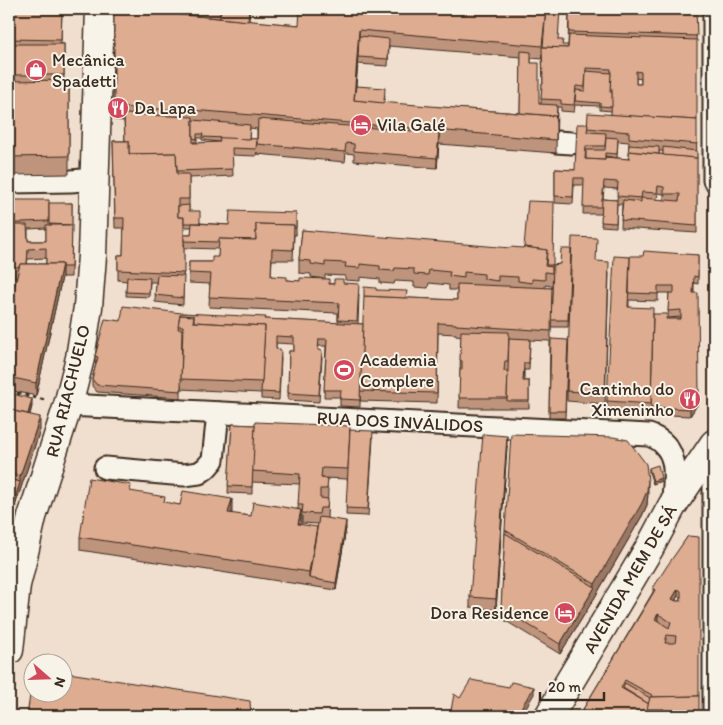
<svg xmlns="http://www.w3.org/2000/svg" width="723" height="725" font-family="Itim,sans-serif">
<rect width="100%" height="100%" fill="#f0dece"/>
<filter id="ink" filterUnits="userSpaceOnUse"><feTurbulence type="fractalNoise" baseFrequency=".02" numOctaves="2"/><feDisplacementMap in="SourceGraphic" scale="10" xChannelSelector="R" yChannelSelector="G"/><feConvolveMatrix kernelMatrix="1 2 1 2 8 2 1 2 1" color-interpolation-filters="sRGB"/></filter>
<g filter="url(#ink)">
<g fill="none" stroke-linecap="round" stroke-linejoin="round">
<g stroke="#3b2a1e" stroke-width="25">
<g id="minor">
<polyline points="714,9 714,180"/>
<polyline points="556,142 572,143"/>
<polyline points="9,182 71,181 94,179"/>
<path d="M 68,405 L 649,435 C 681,446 675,479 672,506"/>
<polyline points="105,468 184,475 199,473 206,468 213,460 218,413"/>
<polyline points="714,716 714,484"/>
</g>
</g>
<g stroke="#3b2a1e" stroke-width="31">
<g id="major">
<polyline points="9,650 16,585 22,561 32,517 68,405 80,358 88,307 92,256 100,9"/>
<polyline points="549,716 650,547 672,506 714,444"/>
</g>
</g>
<polyline stroke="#3b2a1e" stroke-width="3" stroke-dasharray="4 4" stroke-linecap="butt" points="9,391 45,400"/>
<use href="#minor" stroke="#f7f3e8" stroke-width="21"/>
<use href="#major" stroke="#f7f3e8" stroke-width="28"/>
</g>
<g fill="#bf947c" stroke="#3b2a1e" fill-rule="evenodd">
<polygon points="9,9 62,9 61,44 64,44 64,80 69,80 69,174 9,175"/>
<path d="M 114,9 L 123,10 L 123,9 L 158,9 L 158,13 L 189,15 L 190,9 L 250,9 L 249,21 L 299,25 L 559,40 L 562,45 L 568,47 L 569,9 L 696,9 L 697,233 L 621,228 L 622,204 L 617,204 L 616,227 L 601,226 L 602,214 L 583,214 L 584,185 L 574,185 L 573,204 L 555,203 L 555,169 L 575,170 L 588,124 L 611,115 L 612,111 L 600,110 L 600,106 L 575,105 L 574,112 L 561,111 L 561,107 L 557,107 L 556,153 L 439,144 L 437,168 L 354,161 L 354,154 L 346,153 L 345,162 L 257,154 L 257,152 L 256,156 L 232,155 L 233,176 L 189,178 L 189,211 L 200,223 L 229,225 L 296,213 L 296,235 L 294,235 L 293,260 L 272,260 L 271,276 L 287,280 L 329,284 L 343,283 L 359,294 L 358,324 L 363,324 L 376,290 L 407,298 L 457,300 L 457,290 L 449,290 L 449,285 L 429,283 L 428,288 L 414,287 L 414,282 L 395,281 L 394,284 L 380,283 L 380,279 L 360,277 L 360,281 L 345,280 L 345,276 L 325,275 L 325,279 L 311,277 L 311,274 L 299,273 L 299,260 L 302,230 L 553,265 L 560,264 L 571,249 L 568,327 L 551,327 L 551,323 L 551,339 L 568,347 L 565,418 L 549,418 L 550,341 L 530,340 L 529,370 L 524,370 L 524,381 L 529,381 L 529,408 L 459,408 L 461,336 L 456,335 L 456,334 L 438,333 L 437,403 L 360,401 L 360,396 L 360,407 L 340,406 L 340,397 L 324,397 L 326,346 L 319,346 L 318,350 L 322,358 L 319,402 L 288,400 L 289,351 L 294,351 L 294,344 L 276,343 L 276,349 L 281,357 L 279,400 L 261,399 L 261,393 L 181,389 L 181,385 L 181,398 L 97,392 L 92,386 L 92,379 L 96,364 L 95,363 L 95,356 L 121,321 L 181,313 L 266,319 L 338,323 L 338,313 L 209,307 L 210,284 L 189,283 L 189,262 L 212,262 L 218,257 L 219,249 L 184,248 L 184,243 L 183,305 L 155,302 L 156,282 L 150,282 L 149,297 L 126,296 L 127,281 L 118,280 L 118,255 L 123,255 L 124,228 L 115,228 L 113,141 L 125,141 L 124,121 L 114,120 ZM 389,46 L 521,57 L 520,113 L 384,103 L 385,95 L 356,86 L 358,64 L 388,66 ZM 542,54 L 543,84 L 542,84 L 541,104 L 539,104 L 531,63 L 531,58 L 542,59 ZM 636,78 L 641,79 L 641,84 L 636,84 ZM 250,128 L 257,129 L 257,139 L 249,139 ZM 197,138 L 202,138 L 202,140 L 219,142 L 193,143 L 193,142 L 197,142 ZM 618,141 L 629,142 L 628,155 L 629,159 L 605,157 L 605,156 L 617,158 ZM 659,151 L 663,151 L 663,155 L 659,154 ZM 604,188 L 618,189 L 617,200 L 603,199 ZM 658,193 L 664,194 L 664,200 L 657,200 ZM 184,227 L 192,227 L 191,235 L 184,235 ZM 545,285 L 552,286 L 552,288 L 545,288 Z"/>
<path d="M 9,200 L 49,204 L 72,203 L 71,277 L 62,277 L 36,396 L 9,390 L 9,292 L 13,293 L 17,277 L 9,277 ZM 46,228 L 46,241 L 28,241 L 28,229 ZM 46,258 L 46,264 L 27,264 L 28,259 Z"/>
<path d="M 698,255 L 698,284 L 694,283 L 694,293 L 699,402 L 690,416 L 607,412 L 607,401 L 630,257 ZM 658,293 L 669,293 L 668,318 L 681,317 L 681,319 L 666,319 L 653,314 L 629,307 L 629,300 L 658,301 Z"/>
<polygon points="597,261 609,273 605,404 567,401 567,391"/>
<polygon points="9,393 32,406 30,414 40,430 14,509 9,507"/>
<path d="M 232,424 L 350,430 L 373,438 L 368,516 L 346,515 L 348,479 L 322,478 L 328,489 L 327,519 L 346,528 L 336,590 L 80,550 L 80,537 L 131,492 L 165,503 L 180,505 L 232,512 L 231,514 L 251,516 L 298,509 L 300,484 L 252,482 L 252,494 L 228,493 ZM 301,515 L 302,515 L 302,523 L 318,524 L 317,534 L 300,524 Z"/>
<polygon points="507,446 496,610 470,607 470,597"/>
<polygon points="649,468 661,481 653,484 649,472"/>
<polygon points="648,493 647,505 642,516 595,597 560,654 501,618 505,530"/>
<path d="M 688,536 L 699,716 L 579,716 L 653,592 L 653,588 ZM 678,596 L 681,597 L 681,601 L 675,601 Z"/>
</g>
<g fill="#9b7865" stroke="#3b2a1e">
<polygon points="359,30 359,43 354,106"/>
<polygon points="439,133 439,143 437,168 437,158"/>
<polygon points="62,264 62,277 36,396 36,383"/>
<polygon points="699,395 699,402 690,416 690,409"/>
<polygon points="32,399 32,406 27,427 27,420"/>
<polygon points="40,417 40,430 14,509 14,502 20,482 20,476"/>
<polygon points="507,436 507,446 496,610 496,599"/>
<polygon points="661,478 661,481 653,484 653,481"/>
<polygon points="648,480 648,493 647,505 642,516 595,597 560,654 560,644 595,587 595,584"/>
<polygon points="232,499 232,512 228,526 228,513"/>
<polygon points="301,510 301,523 298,537 298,524"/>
<polygon points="346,521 346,528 336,590 336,583"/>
<polygon points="317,527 317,540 309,578 309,572"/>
<polygon points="678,589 678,596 672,606 672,599"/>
<polygon points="658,614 658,621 655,626 655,619"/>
<polygon points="534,687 534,694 521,716 516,716"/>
</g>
<g fill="#deac90" stroke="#3b2a1e" fill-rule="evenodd">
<polygon points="9,9 62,9 61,40 9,39"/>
<polygon points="114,9 299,25 300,9 546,9 542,46 359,30 354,100 556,116 556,140 204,111 114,107"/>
<polygon points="123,9 157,9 157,13 123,10"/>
<polygon points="190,9 220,9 220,18 189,15"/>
<polygon points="221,9 249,9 248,21 220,18"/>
<polygon points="546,9 560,9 558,40 563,40 562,45 568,45 568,48 543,47"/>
<polygon points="569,9 696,9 697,36 569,32"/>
<path d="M 569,35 L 697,40 L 697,120 L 611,115 L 612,89 L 610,89 L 611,69 L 586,68 L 585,87 L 576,86 L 574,105 L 561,104 L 561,100 L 541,99 L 542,84 L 543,84 L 542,47 L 568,48 ZM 636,71 L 641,72 L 641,84 L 636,84 Z"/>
<polygon points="359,36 389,39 388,59 358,57"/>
<rect x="9" y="44" width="55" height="31"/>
<polygon points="521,51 531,52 531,63 539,63 539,104 557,105 556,122 556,116 520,113"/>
<polygon points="586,71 611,73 610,92 612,92 612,107 600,106 600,103 575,101 576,90 585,91"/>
<polygon points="69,80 69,156 9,157 9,81"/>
<polygon points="356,86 385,88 384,103 354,100"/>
<polygon points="588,113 697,120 697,144 629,138 629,132 587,128"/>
<polygon points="124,114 193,117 193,143 220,142 219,137 257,139 256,149 232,148 233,169 177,171 176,153 129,154 129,141 125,141"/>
<polygon points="258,119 439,133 437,158 354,151 354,144 346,143 345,152 257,144"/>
<polygon points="193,120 250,125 249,139 202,137 203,134 197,134 197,139 193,138"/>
<polygon points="577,124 588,124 587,132 606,133 605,146 586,146 585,159 605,160 605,157 629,159 629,151 697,158 697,226 621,220 623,200 641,202 641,198 679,201 680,194 664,194 664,187 658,186 657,193 642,192 641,198 617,196 618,182 604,181 602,207 583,207 584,178 574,178 573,197 555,196 555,169 575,170"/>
<polygon points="606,137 618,138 617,154 605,153 605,160 586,159 586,150 605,150"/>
<polygon points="113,141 129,141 129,154 176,153 177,174 189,174 189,199 178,199 178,217 184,217 184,273 118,270 118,255 123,255 124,218 115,218"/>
<polygon points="629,145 659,147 659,154 629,151 629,155 628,155"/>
<polygon points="663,147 697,151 697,158 663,155"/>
<polygon points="602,199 617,200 616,223 601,222"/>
<polygon points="9,200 49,200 49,221 22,222 22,223 9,223"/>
<polygon points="528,201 554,202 553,265 546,265 547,250 524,247"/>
<polygon points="49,203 72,203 72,225 49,224"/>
<polygon points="189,205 189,211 200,211 200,223 184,223 184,217 178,217 178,206"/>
<polygon points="230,211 296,213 296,228 294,228 294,225 256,224 256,240 219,239 219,242 184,241 184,235 191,235 192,223 229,225"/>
<polygon points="256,224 294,225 293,250 272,249 271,276 287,277 287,280 300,281 300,278 329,279 329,284 334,284 334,279 343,279 343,283 359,284 357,321 338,320 339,303 209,297 211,274 189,273 189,262 212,262 212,257 218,257 219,239 256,240"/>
<polygon points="9,225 27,225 28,241 46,241 46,225 72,225 71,267 62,267 62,264 46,264 46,248 28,249 27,264 20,264 19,267 9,267"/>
<polygon points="302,230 510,248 510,247 523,248 524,247 547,250 545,266 552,267 552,273 545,272 545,280 532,279 532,283 518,281 518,277 498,276 498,281 484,279 484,274 464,272 464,278 449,276 450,272 429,270 428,275 414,274 414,269 395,268 394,271 380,270 380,266 360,264 360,268 345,267 346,263 325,262 325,266 311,264 311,261 299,260"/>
<polygon points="572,237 597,238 596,261 609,262 605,394 567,391"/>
<polygon points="561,249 571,249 568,320 551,320 553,265 560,264"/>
<polygon points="644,251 698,255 698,277 694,276 693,293 698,293 699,395 690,409 651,407 653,314 667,314 666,319 681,319 681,310 668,311 669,293 674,293 674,286 658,286 658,294 629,293 630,256 643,256"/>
<polygon points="614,256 630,257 628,307 653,308 651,404 607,401"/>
<polygon points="20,264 62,264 36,383 9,377 9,292 13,293"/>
<polygon points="157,275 184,276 183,298 155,295"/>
<polygon points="127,277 150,278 149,293 126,292"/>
<polygon points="457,284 552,288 551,331 456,325 456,324 438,323 437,393 360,391 364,296 457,300"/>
<polygon points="364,287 376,288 376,290 407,291 406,298 364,296"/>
<polygon points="123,306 181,313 266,317 265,319 363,324 360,400 340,399 341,390 324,390 327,339 319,339 318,350 322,351 319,395 288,393 289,351 294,351 294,337 276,336 276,349 281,350 279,393 261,392 265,326 194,322 194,316 180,315 178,329 182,329 181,391 97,385 92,379 98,357 95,356 105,319 121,321"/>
<polygon points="180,315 194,316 193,322 265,326 262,382 181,379 183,326 178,326"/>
<polygon points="461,331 509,332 508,361 505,361 504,371 508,371 507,398 459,398 460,369 462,369 462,361 460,360"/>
<polygon points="509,338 530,339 529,363 524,363 523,381 529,381 529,401 507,401"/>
<polygon points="551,339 568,340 565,411 549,411"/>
<polygon points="9,393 32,399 28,414 9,410"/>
<polygon points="9,410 40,417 20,476 9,473"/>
<polygon points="255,422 350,426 348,469 322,468 321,478 328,479 327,489 320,489 320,498 328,499 327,508 320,508 319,514 302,513 303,505 298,505 300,474 252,471"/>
<polygon points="232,424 255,425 252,487 228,486"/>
<polygon points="350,430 373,431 368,509 346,508"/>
<polygon points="483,434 507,436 496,599 470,597"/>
<polygon points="511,434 613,437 628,440 646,464 648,480 647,491 642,503 595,584 505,530"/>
<polygon points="658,465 661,478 653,481 649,468"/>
<polygon points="89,478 131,485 130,491 165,497 164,502 180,505 183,491 232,499 228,513 251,516 253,502 301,510 298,524 317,527 309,572 80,537"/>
<polygon points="9,479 20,482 14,502 9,500"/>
<polygon points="319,517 346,521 336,583 309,578"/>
<polygon points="505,533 595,587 560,644 501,608"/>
<path d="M 688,536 L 699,537 L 699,696 L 651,697 L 652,695 L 625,680 L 621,688 L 649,704 L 647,716 L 579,716 L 655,590 L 653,588 L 667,566 ZM 678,589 L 681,591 L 681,601 L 676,601 L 672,599 ZM 658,614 L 671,622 L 669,628 L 655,619 ZM 667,635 L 676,636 L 675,643 L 665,643 Z"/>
<polygon points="62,672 250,701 251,716 27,716 32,681 32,692 62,692"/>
<polygon points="471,680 509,687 511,682 534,687 516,716 450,716 454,694 460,698"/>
<polygon points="625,683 650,698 649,704 623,688"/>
<polygon points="699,696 699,716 663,716 664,709 647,709 650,697"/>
</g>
</g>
<defs>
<g id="shop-disc" transform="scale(1.125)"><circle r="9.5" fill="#d1495b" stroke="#f7f3e8"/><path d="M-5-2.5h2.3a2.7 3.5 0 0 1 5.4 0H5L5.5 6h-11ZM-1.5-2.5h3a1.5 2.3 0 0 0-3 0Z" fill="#fff"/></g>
<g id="restaurant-disc" transform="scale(1.125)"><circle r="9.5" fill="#d1495b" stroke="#f7f3e8"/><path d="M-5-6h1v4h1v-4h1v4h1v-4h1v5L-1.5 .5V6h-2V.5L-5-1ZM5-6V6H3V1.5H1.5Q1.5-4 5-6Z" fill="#fff"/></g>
<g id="hotel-disc" transform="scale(1.125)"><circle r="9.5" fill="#d1495b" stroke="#f7f3e8"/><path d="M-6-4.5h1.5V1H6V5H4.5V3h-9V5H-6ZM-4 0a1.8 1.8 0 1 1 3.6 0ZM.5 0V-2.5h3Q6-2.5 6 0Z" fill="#fff"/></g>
<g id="stadium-disc" transform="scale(1.125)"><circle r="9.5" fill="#d1495b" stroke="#f7f3e8"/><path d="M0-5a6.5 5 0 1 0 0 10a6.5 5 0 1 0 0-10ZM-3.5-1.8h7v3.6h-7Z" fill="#fff"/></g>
</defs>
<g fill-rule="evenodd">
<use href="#shop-disc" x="36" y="70"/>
<use href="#restaurant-disc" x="118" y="108"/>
<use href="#hotel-disc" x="361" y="125"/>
<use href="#stadium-disc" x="344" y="370"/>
<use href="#restaurant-disc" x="690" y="399"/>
<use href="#hotel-disc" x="565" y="613"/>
</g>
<g text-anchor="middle" stroke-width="4" stroke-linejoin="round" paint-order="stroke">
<g font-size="18" fill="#3b2a1e" stroke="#f7f3e8" text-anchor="start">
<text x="52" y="66">Mecânica<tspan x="52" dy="21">Spadetti</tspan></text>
<text x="134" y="114">Da Lapa</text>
<text x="377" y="131">Vila Galé</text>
<text x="360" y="366">Academia<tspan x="360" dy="21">Complere</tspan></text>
<text x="674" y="395" text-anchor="end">Cantinho do<tspan x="674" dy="21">Ximeninho</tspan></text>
<text x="549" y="619" text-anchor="end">Dora Residence</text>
</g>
<g font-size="18" fill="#3b2a1e" stroke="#f7f3e8">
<text transform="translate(68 391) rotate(-76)" y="6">RUA RIACHUELO</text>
<text transform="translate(400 422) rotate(3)" y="6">RUA DOS INVÁLIDOS</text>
<text transform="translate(630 579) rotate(-60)" y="6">AVENIDA MEM DE SÁ</text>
</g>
</g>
<rect width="723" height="725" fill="none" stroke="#f7f3e8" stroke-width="30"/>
<rect x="15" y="15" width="693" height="695" fill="none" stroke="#3b2a1e" stroke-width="2" filter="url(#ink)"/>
<g transform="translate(48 678) rotate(110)"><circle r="24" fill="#f7f3e8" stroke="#aca397"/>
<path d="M0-4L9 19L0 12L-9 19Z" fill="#d1495b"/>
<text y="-8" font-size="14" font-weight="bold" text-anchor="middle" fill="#3b2a1e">N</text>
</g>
<path d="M540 692v8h64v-8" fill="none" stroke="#3b2a1e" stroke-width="2.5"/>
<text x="548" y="692" font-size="15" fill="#3b2a1e" stroke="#f7f3e8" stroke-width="4" paint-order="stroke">20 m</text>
</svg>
